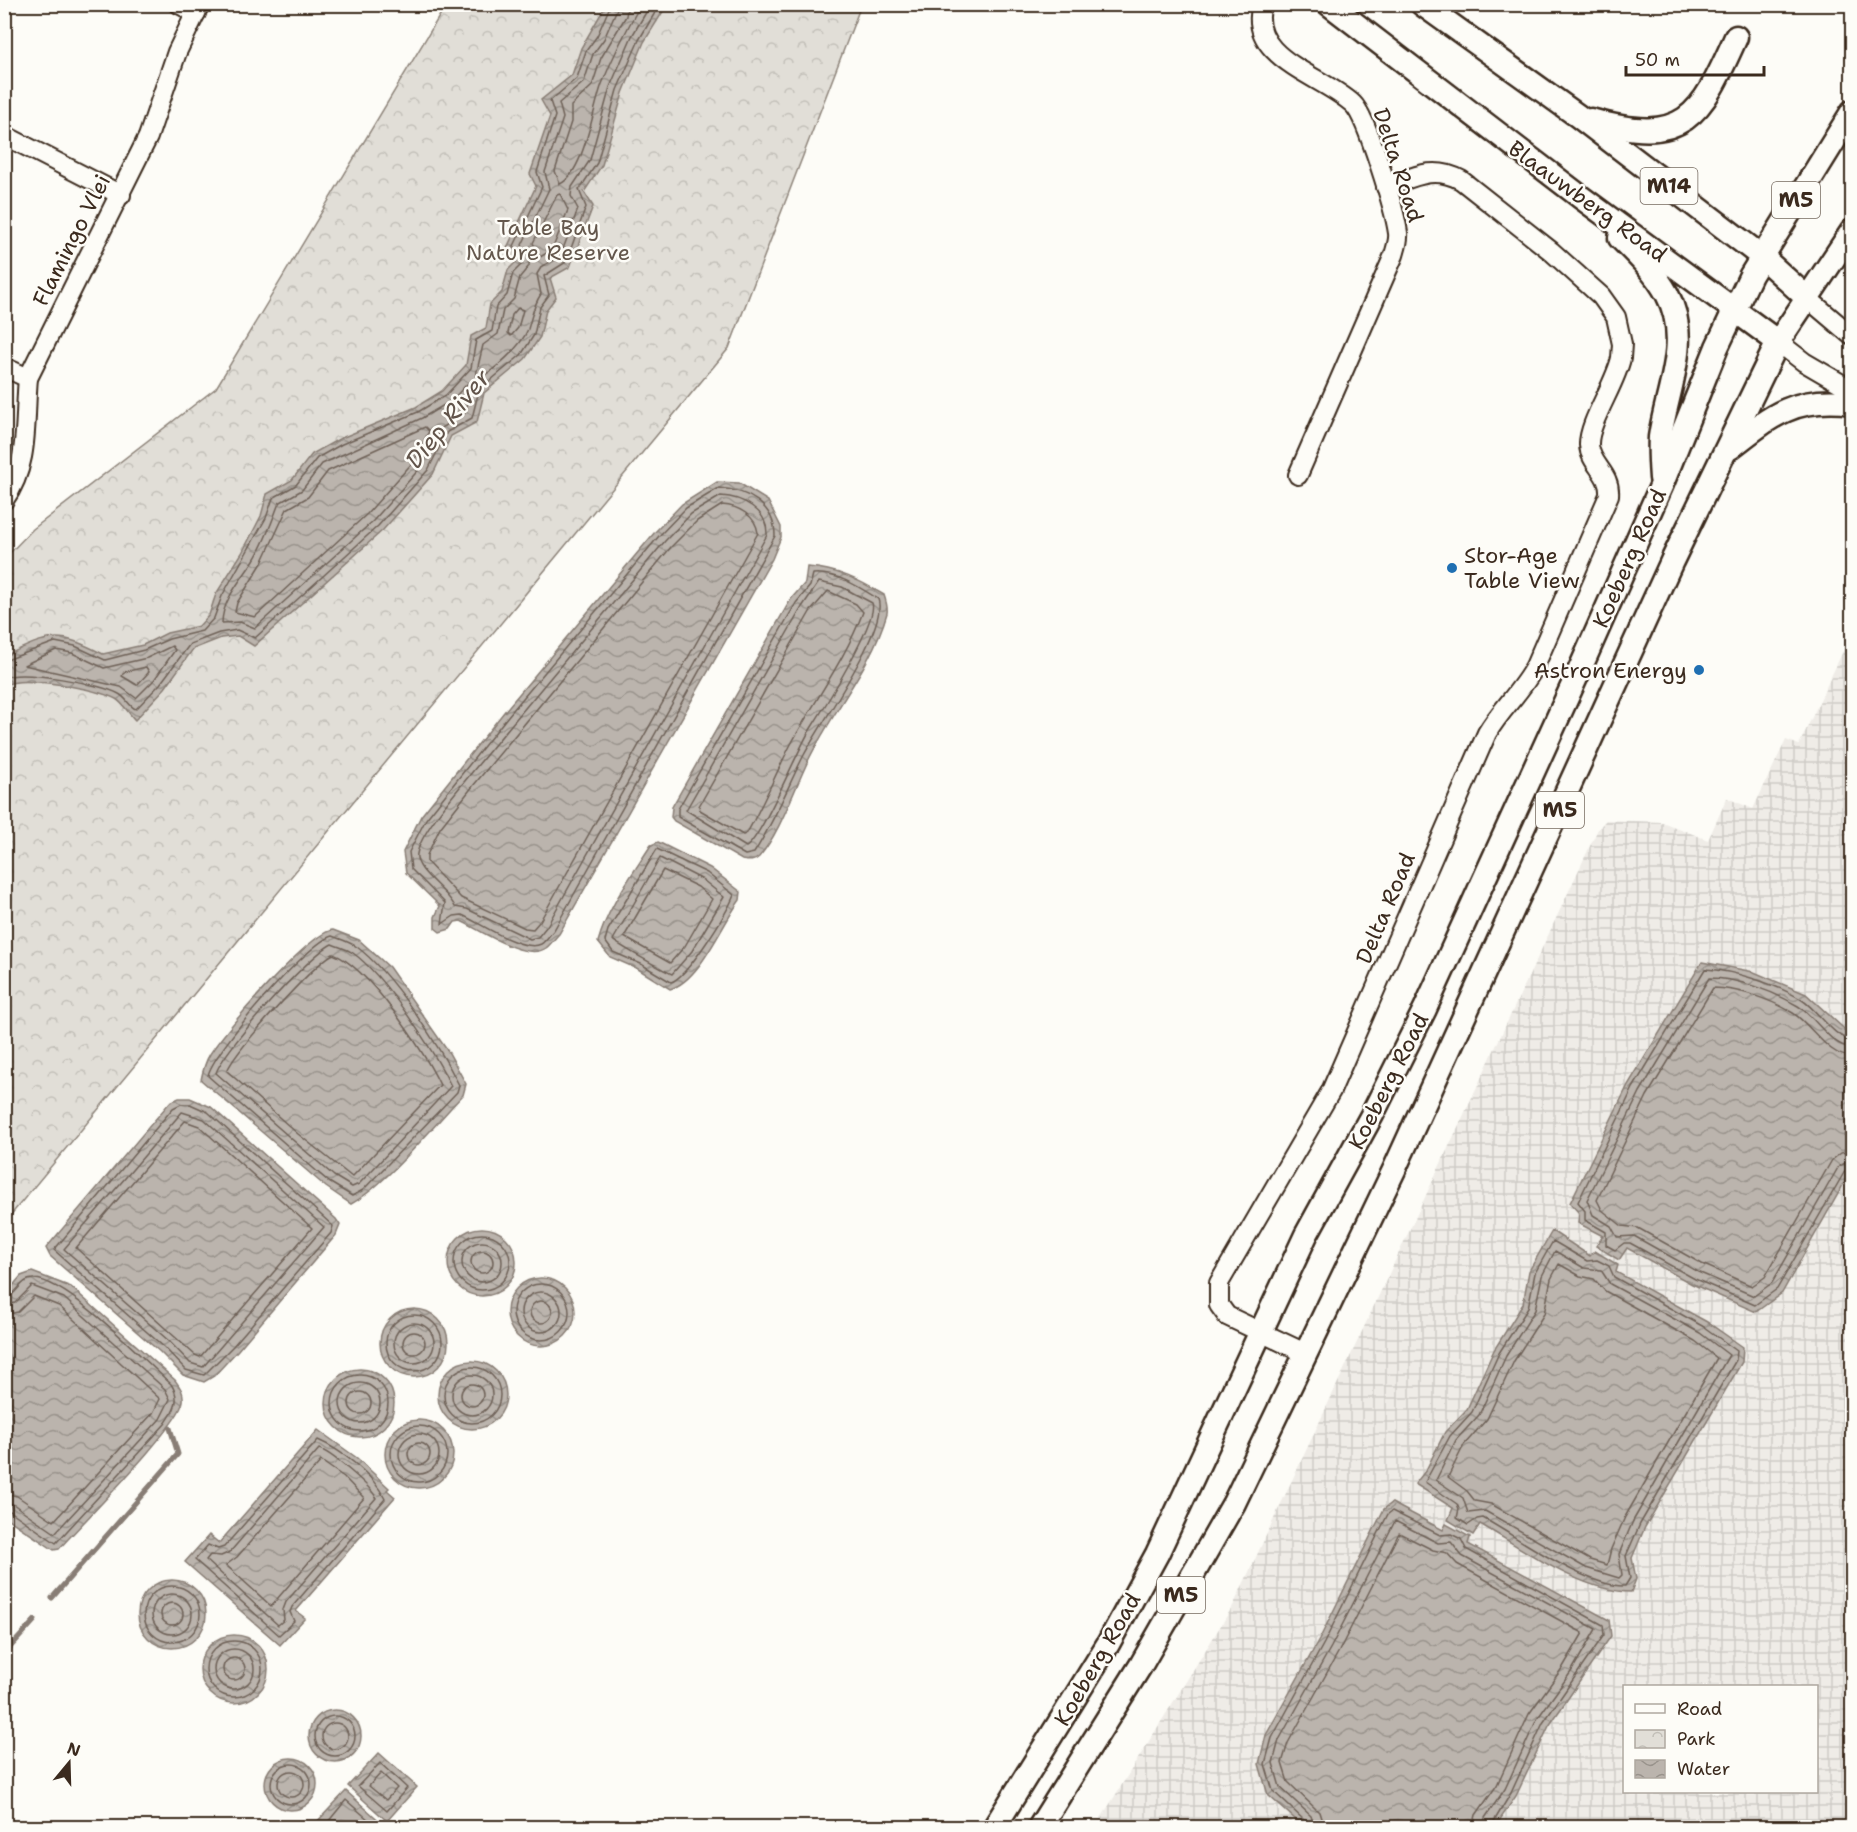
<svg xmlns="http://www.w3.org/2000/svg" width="1857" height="1832" font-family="'Shantell Sans',sans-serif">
<defs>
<pattern id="industrial-grid" width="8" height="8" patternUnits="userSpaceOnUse" patternTransform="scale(1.5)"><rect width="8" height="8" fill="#efece7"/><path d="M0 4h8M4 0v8" fill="none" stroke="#cecbc6"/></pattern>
<pattern id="park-crowns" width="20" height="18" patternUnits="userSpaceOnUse" patternTransform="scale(1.5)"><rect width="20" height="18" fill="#e1ded7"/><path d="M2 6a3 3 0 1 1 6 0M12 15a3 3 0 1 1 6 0" fill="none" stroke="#c2bfb8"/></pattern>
<pattern id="water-waves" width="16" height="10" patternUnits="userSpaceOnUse" patternTransform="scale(1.5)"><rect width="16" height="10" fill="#bbb4ad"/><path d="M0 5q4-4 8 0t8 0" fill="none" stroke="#99938c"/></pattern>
</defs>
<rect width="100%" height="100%" fill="#fdfcf7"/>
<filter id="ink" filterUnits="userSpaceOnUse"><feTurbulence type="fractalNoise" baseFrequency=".0167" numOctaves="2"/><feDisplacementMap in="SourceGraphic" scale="12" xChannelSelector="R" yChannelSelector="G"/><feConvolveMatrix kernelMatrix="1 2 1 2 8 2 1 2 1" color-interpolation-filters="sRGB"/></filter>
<g filter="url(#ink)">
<path fill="url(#industrial-grid)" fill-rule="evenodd" d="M 1852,632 L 1852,1827 L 1095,1828 L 1233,1606 L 1598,829 L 1606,820 L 1662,822 L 1708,840 L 1727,798 L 1753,809 L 1786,740 L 1799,745 ZM 1624,1686 L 1816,1686 L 1816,1792 L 1624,1792 Z"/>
<polygon fill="url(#park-crowns)" stroke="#8e847a" stroke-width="1.5" points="446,5 861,5 729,348 5,1222 5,558 33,529 216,388"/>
<g fill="url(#water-waves)" stroke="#887d74" stroke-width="1.5">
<path d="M 606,5 L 667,5 L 644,42 L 623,93 L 602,165 L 584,192 L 593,206 L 570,267 L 550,278 L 556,297 L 546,310 L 540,337 L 525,359 L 484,393 L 477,422 L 451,436 L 433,474 L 383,530 L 254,646 L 238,636 L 221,638 L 193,649 L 165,688 L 135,720 C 129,714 123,703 116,699 C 96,689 23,675 5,685 L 5,656 C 51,634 58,631 103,654 L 143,645 L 167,633 L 199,626 L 209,615 L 216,594 L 242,553 L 261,516 L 267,494 L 292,480 L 312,454 L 339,439 L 416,407 L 442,391 L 466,365 L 471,336 L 486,328 L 490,304 L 502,292 L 508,270 L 516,262 L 507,248 L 536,186 L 530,174 L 550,116 L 541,100 L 572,75 L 581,48 Z"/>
<path d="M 717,482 L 739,483 L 768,501 L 781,527 L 781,537 L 772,559 L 559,934 C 555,938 550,945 546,948 C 526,962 480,930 461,921 L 455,922 L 450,929 L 440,932 L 435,928 L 435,917 L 440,906 L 406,873 L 403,852 L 421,816 L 504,712 L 655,532 L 682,504 Z"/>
<path d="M 807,567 C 838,569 859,580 884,595 C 886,601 888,607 887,613 C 872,666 833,710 809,759 C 795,787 780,833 759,857 C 754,862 749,861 742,860 L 674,821 L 671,817 L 672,807 L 791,599 L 805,583 Z"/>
<path d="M 658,842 L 710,868 L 741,892 L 740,900 C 722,924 700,981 670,989 L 638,969 L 610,957 L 598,942 C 607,908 632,875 651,845 Z"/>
<path d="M 333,930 L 359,940 L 389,967 L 449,1053 L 466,1084 L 463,1095 C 433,1126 387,1184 351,1204 L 326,1187 L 201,1080 C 203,1070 205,1062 210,1054 C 224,1031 310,932 333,930 Z"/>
<polygon points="1702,962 1754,972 1806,994 1852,1036 1852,1169 1782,1293 1756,1312 1692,1284 1627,1248 1619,1260 1596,1246 1603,1236 1578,1223 1579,1213 1570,1203 1628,1085"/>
<polygon points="179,1098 190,1098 211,1107 336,1219 340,1225 336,1235 238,1350 214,1376 204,1382 183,1375 160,1352 50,1256 46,1248 170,1102"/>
<circle cx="482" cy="1262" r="34"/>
<path d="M 1552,1231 L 1590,1256 L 1595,1251 L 1618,1265 L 1616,1272 L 1707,1322 L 1743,1347 L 1742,1362 L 1645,1527 L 1632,1558 L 1636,1579 L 1631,1592 C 1581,1592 1522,1548 1480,1524 L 1473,1535 L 1448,1520 L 1453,1508 L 1415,1484 L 1426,1470 L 1445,1432 L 1467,1409 L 1494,1350 L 1523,1304 L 1529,1271 Z"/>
<path d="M 32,1272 L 71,1287 L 175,1380 C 180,1387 184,1392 183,1401 C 181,1424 80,1525 59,1549 L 54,1550 L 5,1517 L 5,1295 L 21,1276 Z"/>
<circle cx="541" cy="1312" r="34"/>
<circle cx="414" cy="1343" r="34"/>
<circle cx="472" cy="1395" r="34"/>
<circle cx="360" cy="1403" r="34"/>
<circle cx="419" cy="1454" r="34"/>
<polygon points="318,1430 357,1458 389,1488 387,1490 395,1497 296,1611 305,1618 280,1645 185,1562 209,1535 219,1543"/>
<polygon points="1392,1503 1443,1530 1446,1524 1470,1537 1468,1544 1609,1620 1611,1636 1549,1726 1516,1796 1495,1827 1304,1827 1268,1795 1259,1764 1266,1735 1319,1640 1384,1509"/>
<circle cx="172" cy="1614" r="34"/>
<circle cx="234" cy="1669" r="34"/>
<circle cx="335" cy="1736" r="26"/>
<polygon points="379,1753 417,1787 387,1821 348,1786"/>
<circle cx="291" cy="1784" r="26"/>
<polygon points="346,1791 384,1825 382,1827 319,1827 315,1824"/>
</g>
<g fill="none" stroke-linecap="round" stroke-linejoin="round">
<g stroke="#6e6157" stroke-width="1.5">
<path d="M 619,4 L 604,39 L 593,54 L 584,82 L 559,103 L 563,118 L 545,172 L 549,189 L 522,245 L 529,258 L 529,266 L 520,277 L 514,299 L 503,310 L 498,334 L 483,345 L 476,375 L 478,378 C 493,373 522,345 528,329 C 532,316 533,306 541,294 L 537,274 L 542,266 L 560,257 L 578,209 L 571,196 L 572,187 L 590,160 L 610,87 L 632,36 L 651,4"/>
<path d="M 628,4 L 626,16 L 601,58 L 592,86 L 571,106 L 571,122 L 555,171 L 560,184 C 584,173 593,108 602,84 C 613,56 626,30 641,4"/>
<polygon points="560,194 568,210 552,250 540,257 533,243 557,195"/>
<polygon points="518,308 523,310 518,328 511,336 508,333 512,315"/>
<path d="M 467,384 L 472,387 L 465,413 L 441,428 L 422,466 L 373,521 L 255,628 L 240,622 L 222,623 C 222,600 242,579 254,560 C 265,542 272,522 279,503 L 302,490 L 322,464 L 422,418 L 451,401 Z"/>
<polygon points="425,427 429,431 414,461 367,514 255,617 235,612 237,603 262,563 287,509 308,497 328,471"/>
<path d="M 719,488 C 747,490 775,505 775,536 L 554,930 C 550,934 546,941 541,944 C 523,953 480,923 462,915 L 454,916 L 442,924 L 445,903 L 411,869 L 409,852 L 426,819 L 508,716 L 659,536 L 686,508 Z"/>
<path d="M 721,496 C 742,497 768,510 767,535 L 547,926 L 538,937 L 530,939 L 467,909 L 455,907 C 448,890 414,871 417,854 C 421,831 458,790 473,771 C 536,694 601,618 665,541 L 691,514 Z"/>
<path d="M 722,505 C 739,506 756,516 758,533 L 540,921 L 533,929 L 525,928 L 461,898 L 427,862 L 427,855 L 440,828 L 473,786 L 671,547 L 697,521 Z"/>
<path d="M 813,574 C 837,572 859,587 878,599 C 889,628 820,724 804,755 C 787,788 774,822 754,853 L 745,855 L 678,817 L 678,809 L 796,603 L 810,586 Z"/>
<path d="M 819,582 L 842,587 L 872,603 C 879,620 822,711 810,730 C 797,751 761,839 746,847 L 686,810 L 802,607 Z"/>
<path d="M 828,591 L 856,604 L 863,612 C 845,660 814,701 790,746 C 775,775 763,805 747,833 L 743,835 L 700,810 L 699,806 L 810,612 Z"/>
<polygon points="172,646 175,650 154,680 136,698 121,687 24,665 56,650 72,653 104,668 147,658"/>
<polyline points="4,661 55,642 75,646 105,660 144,650 169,639 202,631 214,618 222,596 266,518 273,498 296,485 317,458 342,444 418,412 446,395 471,368 476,340 492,331 496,307 507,295 513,273 522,264 514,246 542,187 537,172 555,116 550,101 577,78 586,51 597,36 611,4"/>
<polygon points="146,667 149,672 137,685 122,676 124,672"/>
<path d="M 4,678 C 21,669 102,684 119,694 C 127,698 129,707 136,709 L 160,684 L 190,644 L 219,633 L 237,630 L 255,638 L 378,526 L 428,470 L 447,432 L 472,418 L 479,390 L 521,355 L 534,335 L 540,307 L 549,295 L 544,276 L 566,262 L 586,207 L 579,190 L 597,163 L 617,90 L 639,40 L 660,4"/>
<path d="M 657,849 L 707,873 L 734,895 C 728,911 687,978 671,982 L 641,964 L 613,952 L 605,941 L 608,930 Z"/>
<path d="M 660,858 L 703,880 L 724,897 L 692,951 L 672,974 C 665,971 616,944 613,940 Z"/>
<polygon points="663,870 698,887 712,899 685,946 670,963 624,937"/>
<path d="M 332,936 C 340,939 350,942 357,947 C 391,972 440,1047 459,1085 L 457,1092 L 363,1190 L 352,1196 L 329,1182 L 208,1076 C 211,1053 309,941 332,936 Z"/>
<path d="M 332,944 C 339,947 347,949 353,953 C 384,975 434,1051 451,1086 L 359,1184 L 352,1187 L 334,1176 L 216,1073 C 224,1049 308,956 332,944 Z"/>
<path d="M 333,954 C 369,967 423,1050 440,1085 L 352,1177 L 298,1134 L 227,1071 C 236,1050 312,966 333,954 Z"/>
<path d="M 1852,1040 C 1833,1038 1818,1010 1802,1000 C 1779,985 1733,970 1705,969 L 1633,1088 L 1578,1202 L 1585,1211 L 1585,1220 L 1606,1232 L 1606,1245 L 1615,1250 L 1624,1243 L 1630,1243 L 1695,1279 L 1755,1305 L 1777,1289 L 1845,1171 L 1852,1168"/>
<path d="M 1852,1048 C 1830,1046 1816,1017 1798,1006 C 1773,991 1737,978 1709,978 L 1640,1092 L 1587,1200 L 1593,1215 L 1611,1226 L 1617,1237 L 1634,1236 L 1698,1272 L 1754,1296 L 1772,1283 L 1839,1166 L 1852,1160"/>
<path d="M 1852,1057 C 1827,1056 1813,1026 1793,1013 C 1772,1000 1738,988 1713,988 L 1647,1096 L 1597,1200 L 1602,1210 L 1622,1226 L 1638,1228 L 1702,1264 L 1752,1286 L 1765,1277 L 1832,1160 L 1841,1153 L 1852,1151"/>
<polygon points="181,1104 190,1104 208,1112 333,1226 331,1233 233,1346 204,1375 186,1370 164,1347 54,1250 173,1108"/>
<polygon points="182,1112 204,1119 324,1227 203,1367 190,1363 169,1341 64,1249"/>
<polygon points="185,1121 199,1126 312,1228 200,1357 195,1355 76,1248"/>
<circle cx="482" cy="1262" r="28"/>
<path d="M 1553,1241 L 1587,1261 L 1597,1260 L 1609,1266 L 1614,1277 L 1704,1327 L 1737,1351 L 1736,1360 L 1640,1524 L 1626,1556 L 1630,1578 L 1625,1586 C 1586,1587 1519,1538 1483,1518 L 1477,1519 L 1468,1525 L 1457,1518 L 1459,1509 L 1457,1504 L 1425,1482 L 1450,1436 L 1472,1412 L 1499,1353 L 1528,1308 L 1535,1273 Z"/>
<circle cx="482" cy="1262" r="20"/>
<circle cx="482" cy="1262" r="11"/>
<polygon points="1555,1251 1584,1268 1601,1270 1610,1284 1700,1333 1729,1355 1633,1521 1619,1554 1622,1575 1619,1578 1586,1568 1485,1511 1468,1513 1463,1498 1436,1480 1456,1440 1479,1415 1506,1356 1535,1310 1542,1276"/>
<polygon points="1559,1264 1580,1276 1594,1279 1605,1291 1695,1341 1717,1358 1625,1517 1611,1549 1607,1565 1590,1560 1491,1504 1475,1501 1467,1491 1448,1477 1464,1445 1487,1419 1514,1361 1544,1314 1551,1279"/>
<circle cx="541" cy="1312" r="28"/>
<circle cx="541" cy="1312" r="20"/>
<path d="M 4,1298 C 17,1297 20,1278 34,1279 C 68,1280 143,1359 171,1384 C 181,1399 175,1410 165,1424 L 56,1543 L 10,1511 L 4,1510"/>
<circle cx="541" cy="1312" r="11"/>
<polyline points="4,1306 15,1303 32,1286 64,1298 165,1389 170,1399 160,1419 55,1533 13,1504 4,1502"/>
<polyline points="4,1315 18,1312 34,1296 59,1306 160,1399 153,1413 54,1521 17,1496 4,1493"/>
<circle cx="414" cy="1343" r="28"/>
<circle cx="414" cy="1343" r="20"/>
<circle cx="414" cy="1343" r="11"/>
<circle cx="472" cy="1395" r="28"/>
<circle cx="472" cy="1395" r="20"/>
<circle cx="360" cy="1403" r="28"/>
<circle cx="360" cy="1403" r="20"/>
<circle cx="472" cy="1395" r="11"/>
<circle cx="360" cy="1403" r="11"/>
<circle cx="419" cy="1454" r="28"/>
<circle cx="419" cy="1454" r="20"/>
<path d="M 318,1440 C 341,1450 374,1475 385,1499 L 292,1607 L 290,1612 L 294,1621 L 279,1635 L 195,1560 L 208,1545 L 218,1549 L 224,1547 Z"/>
<circle cx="419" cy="1454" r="11"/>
<path d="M 319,1449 C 329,1451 373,1488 376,1498 L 286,1602 L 283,1610 L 284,1620 L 278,1625 L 206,1560 L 210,1555 L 221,1556 L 230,1552 Z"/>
<polygon points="321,1461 344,1477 364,1498 271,1606 226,1565 237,1557"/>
<circle cx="172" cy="1614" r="28"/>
<circle cx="172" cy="1614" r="20"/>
<circle cx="172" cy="1614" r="11"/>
<circle cx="234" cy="1669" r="28"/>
<circle cx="234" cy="1669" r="20"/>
<circle cx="234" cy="1669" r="11"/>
<circle cx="335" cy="1736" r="20"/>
<circle cx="335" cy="1736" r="13"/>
<polygon points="380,1763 407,1788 387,1811 358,1786"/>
<circle cx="291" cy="1784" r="20"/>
<circle cx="291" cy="1784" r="13"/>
<polygon points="381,1773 397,1788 386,1800 369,1786"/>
<polyline points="323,1828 346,1800 378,1828"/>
<polyline points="1307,1828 1305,1821 1273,1791 1265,1764 1272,1738 1324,1643 1388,1514 1392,1511 1440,1535 1451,1534 1461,1539 1466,1549 1603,1625 1604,1635 1543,1723 1511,1793 1490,1828"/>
<polyline points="1315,1828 1311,1816 1280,1787 1273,1763 1279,1740 1331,1647 1395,1521 1438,1543 1451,1542 1462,1556 1596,1629 1571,1672 1537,1719 1505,1789 1485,1818 1483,1828"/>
<polyline points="1324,1828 1319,1812 1288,1782 1282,1763 1288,1743 1339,1651 1399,1533 1433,1550 1447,1553 1457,1564 1583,1633 1563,1667 1529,1714 1497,1785 1476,1815 1473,1828"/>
</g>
<g stroke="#887d74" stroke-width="5">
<polyline points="52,1598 178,1454 170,1428"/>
<polyline points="4,1654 35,1620"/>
</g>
<g stroke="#3b2a1e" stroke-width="22">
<g id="minor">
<polyline points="179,4 196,13"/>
<path d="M 1262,4 C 1246,58 1322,75 1353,104 C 1367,117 1395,211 1398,233 C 1399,240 1396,248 1394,255 L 1298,475"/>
<polyline points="4,135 121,195"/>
<polyline points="1806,297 1852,336"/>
<polyline points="1778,342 1804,362 1852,390"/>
<polyline points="4,367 28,378"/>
<path d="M 4,500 C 30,464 24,421 28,378 L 148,137 L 177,52 L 200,4"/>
<path d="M 1307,1354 L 1227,1316 L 1219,1305 L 1219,1283 L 1331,1091 L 1487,733 C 1501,709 1522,691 1535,666 L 1609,495 C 1611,473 1590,465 1589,445 C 1588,423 1616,383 1621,358 L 1622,344 L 1616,317 L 1601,296 L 1551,251 L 1461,180 C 1433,165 1414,177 1386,187"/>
</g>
</g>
<g stroke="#3b2a1e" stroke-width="27">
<g id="major">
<polyline points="1329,4 1582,198 1778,342"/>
<polyline points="1422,4 1578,116 1761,256 1806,297"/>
<path d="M 1591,120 C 1685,146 1700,118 1736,37"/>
<path d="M 1620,238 C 1637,255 1655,272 1667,294 C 1692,340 1667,389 1660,437 C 1659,451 1660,464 1661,478"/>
<path d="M 1730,448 C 1773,414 1796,396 1852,403"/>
<polyline points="994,1828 1108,1644 1157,1554 1306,1235 1372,1115 1425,1009 1580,669 1662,484 1717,347 1751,275 1852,112"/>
<polyline points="1039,1828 1141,1665 1234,1503 1394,1170 1672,561 1778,342 1852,231"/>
</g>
</g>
<use href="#minor" stroke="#fdfcf7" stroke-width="18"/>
<use href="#major" stroke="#fdfcf7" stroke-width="22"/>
</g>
</g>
<g fill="#1f6fb2" stroke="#fdfcf7" stroke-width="2">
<circle cx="1452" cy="568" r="6"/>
<circle cx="1699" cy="670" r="6"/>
</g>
<g text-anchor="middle" stroke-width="5" stroke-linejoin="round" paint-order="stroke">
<g fill="#fdfcf7" stroke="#75695f" stroke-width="1.5">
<rect x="1640.5" y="168" width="57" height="36" rx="4.5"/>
<rect x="1772" y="182" width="48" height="36" rx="4.5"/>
<rect x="1536" y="792" width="48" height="36" rx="4.5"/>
<rect x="1157" y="1577" width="48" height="36" rx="4.5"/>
</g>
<g font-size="21" font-weight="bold" fill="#3b2a1e">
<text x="1669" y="193">M14</text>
<text x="1796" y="207">M5</text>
<text x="1560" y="817">M5</text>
<text x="1181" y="1602">M5</text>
</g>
<g font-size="22" fill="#3b2a1e" stroke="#fdfcf7">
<text transform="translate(1399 165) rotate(72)" y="8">Delta Road</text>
<text transform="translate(1588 201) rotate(36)" y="8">Blaauwberg Road</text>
<text transform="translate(71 240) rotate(-63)" y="8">Flamingo Vlei</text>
<text transform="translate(1629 558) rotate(-66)" y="8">Koeberg Road</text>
<text transform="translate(1385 908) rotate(-67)" y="8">Delta Road</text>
<text transform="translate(1388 1081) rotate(-63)" y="8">Koeberg Road</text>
<text transform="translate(1097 1659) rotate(-60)" y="8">Koeberg Road</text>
</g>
<g font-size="22" fill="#64574c" stroke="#fdfcf7">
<text x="548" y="235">Table Bay<tspan x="548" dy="25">Nature Reserve</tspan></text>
</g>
<g font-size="22" fill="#3b2a1e" stroke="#fdfcf7" text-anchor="start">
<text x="1464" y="563">Stor-Age<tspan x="1464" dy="25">Table View</tspan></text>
<text x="1687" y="678" text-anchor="end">Astron Energy</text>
</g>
<g font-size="24" font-style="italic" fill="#615349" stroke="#fdfcf7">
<text transform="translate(448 419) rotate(-51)" y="8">Diep River</text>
</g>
</g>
<rect width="1857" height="1832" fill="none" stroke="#fdfcf7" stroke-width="24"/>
<rect x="12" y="12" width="1833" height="1808" fill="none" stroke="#3b2a1e" stroke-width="2" filter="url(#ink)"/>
<rect x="1623" y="1685" width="195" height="108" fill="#fdfcf7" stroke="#afa8a0" stroke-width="1.5"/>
<rect x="1635" y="1704" width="30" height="9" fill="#fdfcf7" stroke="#afa8a0" stroke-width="1.5"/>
<text x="1677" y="1715" font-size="18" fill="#3b2a1e">Road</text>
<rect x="1635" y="1730" width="30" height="18" fill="url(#park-crowns)" stroke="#afa8a0" stroke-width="1.5"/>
<text x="1677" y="1745" font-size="18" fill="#3b2a1e">Park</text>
<rect x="1635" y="1760" width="30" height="18" fill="url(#water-waves)" stroke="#afa8a0" stroke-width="1.5"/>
<text x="1677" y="1775" font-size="18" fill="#3b2a1e">Water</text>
<g transform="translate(69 1763) rotate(19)" stroke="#fdfcf7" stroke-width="4.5" paint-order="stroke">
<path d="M0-4.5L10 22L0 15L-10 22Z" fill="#3b2a1e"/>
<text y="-9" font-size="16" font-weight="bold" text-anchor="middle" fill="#3b2a1e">N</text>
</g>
<path d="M1626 66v9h138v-9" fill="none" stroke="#3b2a1e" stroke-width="3"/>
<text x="1635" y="66" font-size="18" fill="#3b2a1e" stroke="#fdfcf7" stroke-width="4.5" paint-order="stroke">50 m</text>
</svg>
